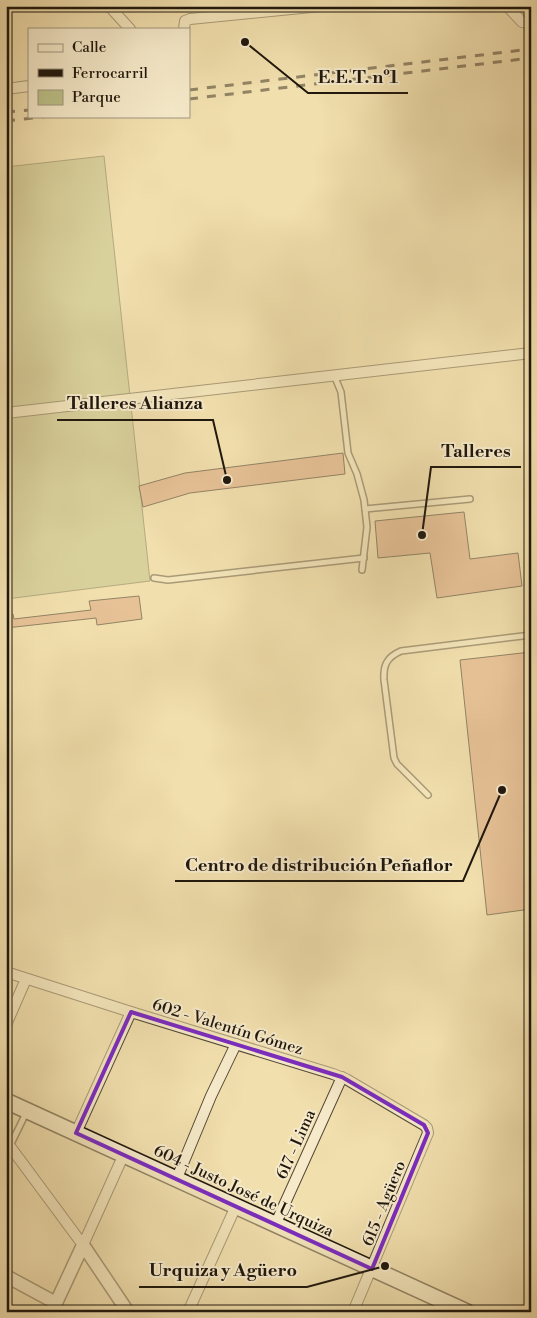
<svg xmlns="http://www.w3.org/2000/svg" width="537" height="1318" font-family="'Libre Bodoni',serif">
<rect width="100%" height="100%" fill="#f1dfad"/>
<filter id="stains"><feTurbulence type="fractalNoise" baseFrequency=".004" numOctaves="4"/><feColorMatrix values="0 0 0 0 .2 0 0 0 0 .09 0 0 0 0 .02 0 0 0 .5 -.17"/></filter>
<radialGradient id="worn" r=".72"><stop offset=".6" stop-color="#630" stop-opacity="0"/><stop offset="1" stop-color="#630" stop-opacity=".3"/></radialGradient>
<polygon fill="#bcc188" stroke="#6e6c4a" points="104,156 150,581 6,599 6,167"/>
<g fill="#dba07c" stroke="#1f170d">
<polygon points="343,453 345,474 190,493 143,507 139,486 185,473"/>
<polygon points="464,512 470,559 518,553 522,586 437,598 430,553 378,558 375,521"/>
<polygon points="139,596 142,619 97,625 96,618 6,628 6,615 13,614 14,619 91,610 89,601"/>
<polygon points="531,652 531,909 487,915 460,660"/>
</g>
<g fill="none" stroke-linecap="round" stroke-linejoin="round">
<g stroke="#544935" stroke-width="8">
<g id="service">
<polyline points="334,375 341,392 348,453 357,474 364,500 367,527 362,570"/>
<polyline points="365,509 470,499"/>
<polyline points="154,578 168,580 364,558"/>
<path d="M 428,795 L 397,764 L 394,758 L 384,680 C 383,665 387,657 401,651 L 531,635"/>
<polyline points="10,1146 26,1113"/>
</g>
</g>
<g stroke="#544935" stroke-width="12">
<g id="minor">
<polyline points="109,6 130,29"/>
<polyline points="507,6 522,22 531,24"/>
<polyline points="184,29 185,21 190,19 321,6"/>
<polyline points="6,89 29,86"/>
<polyline points="6,413 531,353"/>
<polyline points="6,972 131,1012 333,1074 346,1079 424,1125 427,1128 428,1133 353,1312"/>
<polyline points="6,1025 26,979"/>
<polyline points="76,1133 131,1012"/>
<polyline points="6,1141 83,1245 124,1154"/>
<polyline points="177,1178 211,1096 236,1044"/>
<polyline points="276,1223 342,1077"/>
<polyline points="188,1312 236,1206"/>
</g>
</g>
<g stroke="#544935" stroke-width="15">
<g id="tertiary">
<polyline points="83,1245 128,1312"/>
<polyline points="6,1276 56,1303 83,1245"/>
</g>
</g>
<g stroke="#1f170d" stroke-width="18">
<polyline id="secondary" points="6,1101 467,1312"/>
</g>
<use href="#service" stroke="#f6eaca" stroke-width="5"/>
<use href="#minor" stroke="#f6eaca" stroke-width="10"/>
<use href="#tertiary" stroke="#f6eaca" stroke-width="12"/>
<use href="#secondary" stroke="#f6eaca" stroke-width="15"/>
<g stroke="#1f170d" stroke-width="3" stroke-dasharray="9 9" stroke-linecap="butt">
<polyline points="189,90 531,49"/>
<polyline points="189,99 531,58"/>
<polyline points="6,112 29,110"/>
<polyline points="6,121 50,116"/>
</g>
</g>
<path d="M0 0H537V1318H0ZM 131,1012 L 342,1077 L 424,1125 L 428,1133 L 372,1269 L 76,1133 Z" fill="#f1dfad" fill-opacity=".55" fill-rule="evenodd"/>
<path fill="none" stroke="#7b2cbf" stroke-width="4" stroke-linejoin="round" d="M 131,1012 L 342,1077 L 424,1125 L 428,1133 L 372,1269 L 76,1133 Z"/>
<g text-anchor="middle" stroke-width="4" stroke-linejoin="round" paint-order="stroke">
<g font-size="16" fill="#1f170d" stroke="#f6eaca">
<text transform="translate(228 1026) rotate(17)" y="6">602 - Valentín Gómez</text>
<text transform="translate(295 1144) rotate(-66)" y="6">617 - Lima</text>
<text transform="translate(244 1190) rotate(25)" y="6">604 - Justo José de Urquiza</text>
<text transform="translate(383 1203) rotate(-68)" y="6">615 - Agüero</text>
</g>
</g>
<path fill="none" stroke="#1f170d" stroke-width="2" d="M245 42L308 93H408M227 480L213 420H57M422 535L431 467H521M502 790L463 881H175M385 1266L307 1287H139"/>
<g fill="#1f170d" stroke="#f6eaca" stroke-width="2">
<circle cx="245" cy="42" r="5"/>
<circle cx="227" cy="480" r="5"/>
<circle cx="422" cy="535" r="5"/>
<circle cx="502" cy="790" r="5"/>
<circle cx="385" cy="1266" r="5"/>
</g>
<g font-size="18" text-anchor="middle" font-weight="bold" fill="#1f170d" stroke="#f6eaca" stroke-width="4" stroke-linejoin="round" paint-order="stroke">
<text x="358" y="83">E.E.T. nº1</text>
<text x="135" y="409">Talleres Alianza</text>
<text x="476" y="457">Talleres</text>
<text x="319" y="871">Centro de distribución Peñaflor</text>
<text x="223" y="1276">Urquiza y Agüero</text>
</g>
<rect width="537" height="1318" fill="none" stroke="#f1dfad" stroke-width="25"/>
<rect x="8" y="8" width="522" height="1303" fill="none" stroke="#1f170d" stroke-width="2.5"/>
<rect x="12" y="12" width="512" height="1293" fill="none" stroke="#1f170d"/>
<rect x="28" y="28" width="162" height="90" fill="#f6eaca" stroke="#a0967e"/>
<rect x="38" y="44" width="25" height="8" fill="#f6eaca" stroke="#a0967e"/>
<text x="72" y="52" font-size="15" fill="#1f170d">Calle</text>
<rect x="38" y="69" width="25" height="8" fill="#1f170d" stroke="#a0967e"/>
<text x="72" y="78" font-size="15" fill="#1f170d">Ferrocarril</text>
<rect x="38" y="90" width="25" height="15" fill="#bcc188" stroke="#a0967e"/>
<text x="72" y="102" font-size="15" fill="#1f170d">Parque</text>
<rect width="100%" height="100%" filter="url(#stains)"/>
<rect width="100%" height="100%" fill="url(#worn)"/>
</svg>
